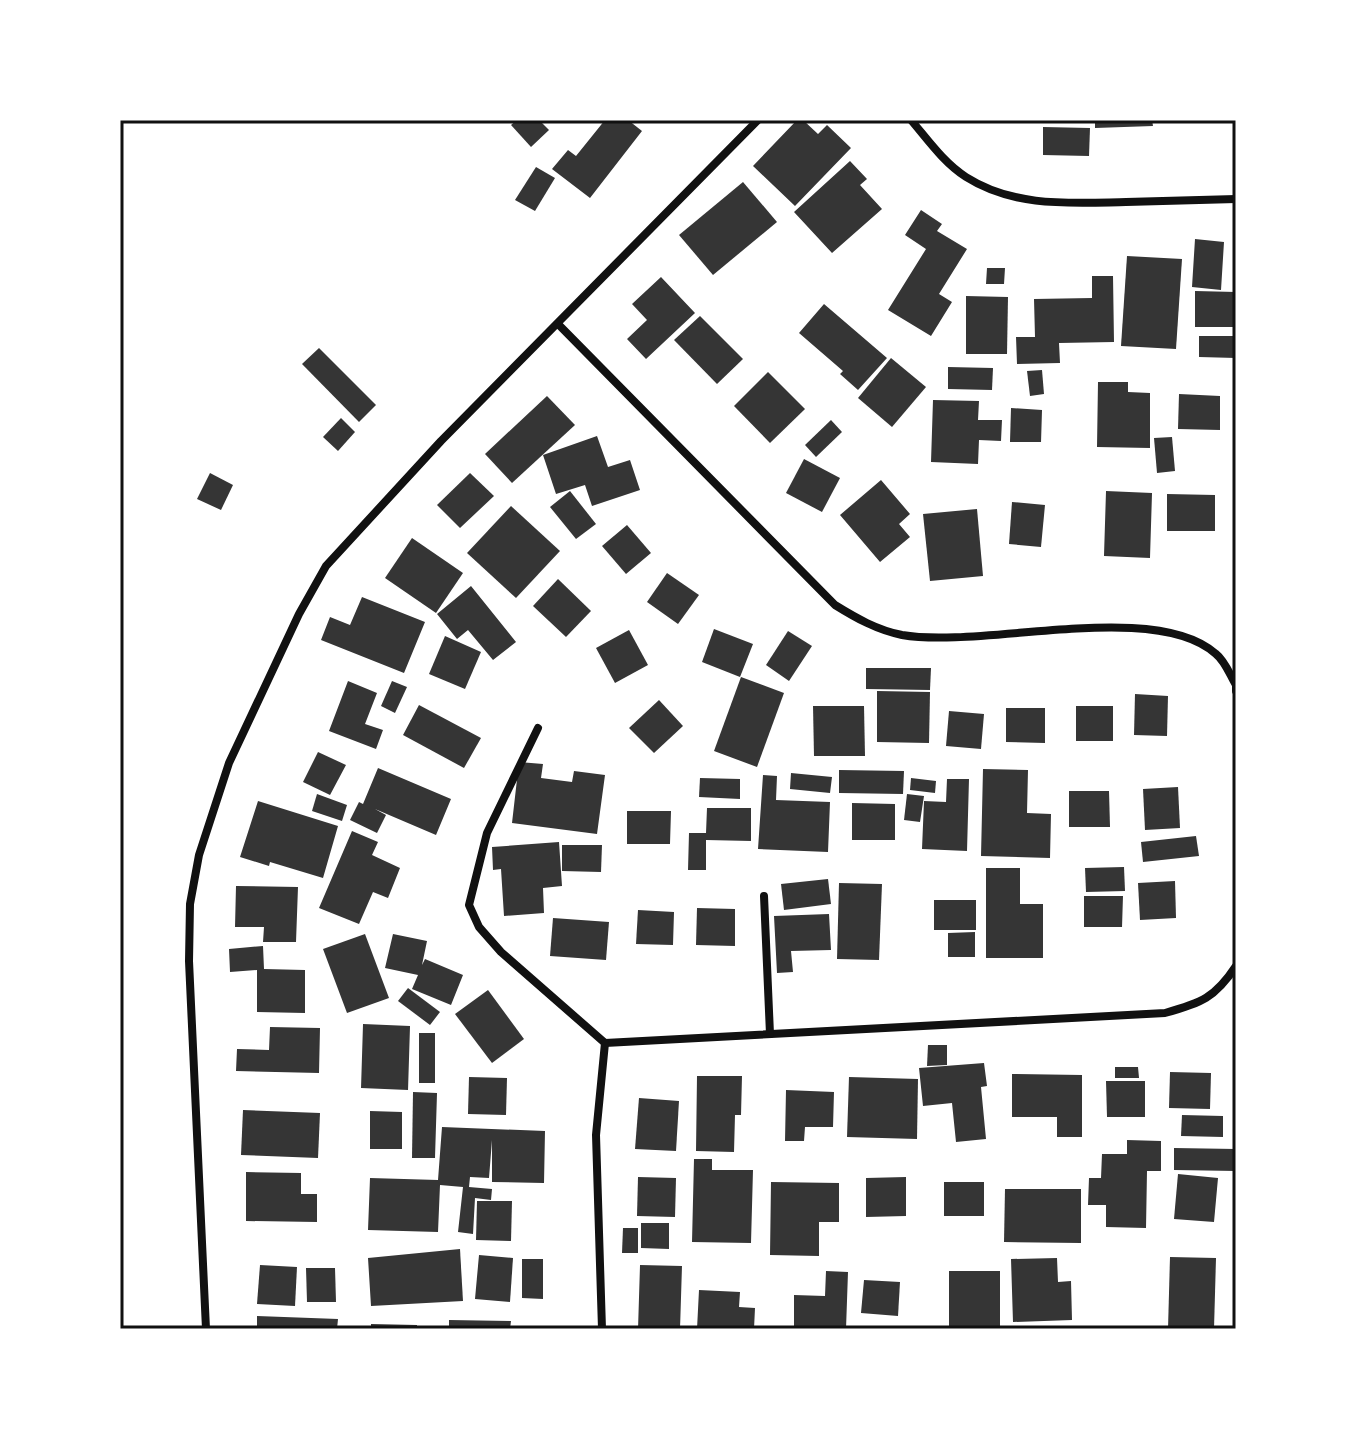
<svg xmlns="http://www.w3.org/2000/svg" width="1356" height="1449" font-family="Helvetica,sans-serif">
<rect width="100%" height="100%" fill="#fff"/>
<g fill="#353535">
<polygon points="517,120 539,120 549,130 531,147 511,125"/>
<polygon points="605,120 628,120 642,131 590,198 552,169 568,150 576,156"/>
<polygon points="797,120 803,120 818,134 827,125 851,148 795,206 753,166"/>
<polygon points="1095,120 1152,120 1153,126 1095,128"/>
<polygon points="1043,127 1090,128 1089,156 1043,155"/>
<polygon points="850,161 867,179 860,185 882,209 832,253 794,212"/>
<polygon points="536,167 555,178 535,211 515,200"/>
<polygon points="743,182 777,222 713,275 679,235"/>
<polygon points="921,210 942,224 937,231 967,249 939,294 952,302 931,336 888,310 926,249 905,235"/>
<polygon points="1195,239 1224,242 1221,290 1192,287"/>
<polygon points="1127,256 1182,259 1176,349 1121,346"/>
<polygon points="987,268 1005,268 1004,284 986,284"/>
<polygon points="1092,276 1113,276 1114,342 1059,343 1060,363 1017,364 1016,337 1035,337 1034,299 1092,298"/>
<polygon points="661,277 695,313 646,359 627,339 647,320 632,304"/>
<polygon points="1195,291 1236,292 1236,327 1195,327"/>
<polygon points="966,296 1008,297 1007,354 966,354"/>
<polygon points="824,304 887,358 858,390 840,374 843,371 799,333"/>
<polygon points="700,316 743,359 717,384 674,340"/>
<polygon points="1199,336 1236,336 1236,358 1199,357"/>
<polygon points="319,348 376,405 359,422 302,364"/>
<polygon points="891,358 926,387 892,427 858,398"/>
<polygon points="948,367 993,368 992,390 948,389"/>
<polygon points="1042,370 1044,394 1030,396 1027,371"/>
<polygon points="768,372 805,409 770,443 734,406"/>
<polygon points="1098,382 1128,382 1128,392 1150,393 1150,448 1097,447"/>
<polygon points="1179,394 1220,396 1220,430 1178,429"/>
<polygon points="547,396 575,425 512,483 485,454"/>
<polygon points="933,400 979,401 978,420 1002,420 1001,441 979,440 978,464 931,462"/>
<polygon points="1011,408 1042,410 1041,442 1010,442"/>
<polygon points="341,418 355,432 338,451 323,437"/>
<polygon points="831,420 842,432 816,457 805,445"/>
<polygon points="597,436 608,467 630,460 640,490 592,506 585,485 556,494 543,455"/>
<polygon points="1172,437 1175,471 1157,473 1154,438"/>
<polygon points="804,459 840,478 822,512 786,493"/>
<polygon points="210,473 233,485 221,510 197,499"/>
<polygon points="470,473 494,496 460,528 437,505"/>
<polygon points="881,480 910,514 899,524 910,537 880,562 840,515"/>
<polygon points="570,491 596,524 576,539 550,507"/>
<polygon points="1106,491 1152,493 1150,558 1104,556"/>
<polygon points="1167,494 1215,495 1215,531 1167,531"/>
<polygon points="1012,502 1045,505 1041,547 1009,544"/>
<polygon points="511,506 560,551 516,598 467,553"/>
<polygon points="977,509 983,576 930,581 923,514"/>
<polygon points="627,525 651,553 626,574 602,546"/>
<polygon points="412,538 463,573 436,613 385,578"/>
<polygon points="667,573 699,595 678,624 647,602"/>
<polygon points="558,579 591,611 566,637 533,606"/>
<polygon points="471,586 516,642 493,660 468,630 457,639 437,614"/>
<polygon points="362,597 425,622 404,673 321,640 330,617 350,625"/>
<polygon points="714,629 753,644 740,677 702,662"/>
<polygon points="629,630 648,665 615,683 596,648"/>
<polygon points="788,631 812,646 789,681 766,665"/>
<polygon points="445,636 481,652 465,689 429,674"/>
<polygon points="866,668 931,668 930,690 866,689"/>
<polygon points="741,677 784,693 757,767 714,751"/>
<polygon points="348,681 377,693 365,724 383,730 376,749 329,731"/>
<polygon points="392,681 407,687 395,713 381,706"/>
<polygon points="877,691 930,692 929,743 877,742"/>
<polygon points="1135,694 1168,696 1167,736 1134,735"/>
<polygon points="659,700 683,726 654,753 629,728"/>
<polygon points="419,705 481,738 464,768 403,735"/>
<polygon points="813,706 864,706 865,756 814,756"/>
<rect x="1076" y="706" width="37" height="35"/>
<polygon points="1006,708 1045,708 1045,743 1006,742"/>
<polygon points="949,711 984,714 981,749 946,746"/>
<polygon points="318,752 346,765 330,795 303,782"/>
<polygon points="519,762 543,764 541,778 572,782 574,771 605,775 597,834 512,823"/>
<polygon points="378,768 451,799 436,835 375,809 386,815 377,833 350,820 359,802 363,804"/>
<polygon points="983,769 1028,770 1027,813 1051,814 1050,858 981,856"/>
<polygon points="839,770 904,771 903,794 839,793"/>
<polygon points="791,773 832,777 830,793 790,789"/>
<polygon points="763,775 777,776 776,800 830,802 828,852 758,849"/>
<polygon points="700,778 740,779 740,799 699,797"/>
<polygon points="911,778 936,781 935,793 910,790"/>
<polygon points="947,779 969,779 967,851 922,849 924,801 946,802"/>
<polygon points="1178,787 1180,828 1145,830 1143,789"/>
<polygon points="1069,791 1109,791 1110,827 1069,827"/>
<polygon points="317,794 347,805 342,821 312,811"/>
<polygon points="907,794 924,796 920,822 904,820"/>
<polygon points="258,801 338,826 323,878 270,862 269,866 240,857"/>
<polygon points="852,803 895,804 895,840 852,840"/>
<polygon points="707,808 751,808 751,841 706,840 706,870 688,870 689,833 706,833"/>
<polygon points="627,811 671,811 670,844 627,844"/>
<polygon points="352,831 378,842 372,855 400,868 388,898 373,892 359,924 319,908"/>
<polygon points="1196,836 1199,856 1143,862 1141,842"/>
<polygon points="559,842 562,886 543,888 544,913 504,916 501,869 493,870 492,847"/>
<polygon points="562,845 602,845 601,872 562,871"/>
<polygon points="1124,867 1125,891 1086,892 1085,868"/>
<polygon points="986,868 1020,868 1020,904 1043,904 1043,958 986,958"/>
<polygon points="828,879 831,904 784,910 781,884"/>
<polygon points="1175,881 1176,918 1140,920 1138,883"/>
<polygon points="839,883 882,884 879,960 837,959"/>
<polygon points="236,886 298,887 296,942 263,942 264,927 235,927"/>
<polygon points="1084,896 1123,896 1122,927 1084,927"/>
<rect x="934" y="900" width="42" height="30"/>
<polygon points="697,908 735,909 735,946 696,945"/>
<polygon points="638,910 674,912 673,945 636,944"/>
<polygon points="829,914 831,950 791,951 793,972 777,973 774,916"/>
<polygon points="553,918 609,922 606,960 550,956"/>
<polygon points="975,932 975,957 948,957 948,933"/>
<polygon points="365,934 389,998 347,1013 323,949"/>
<polygon points="393,934 427,941 422,965 425,959 463,975 451,1005 412,989 418,975 385,968"/>
<polygon points="263,946 264,969 305,970 305,1013 257,1012 257,970 230,972 229,949"/>
<polygon points="408,988 440,1012 430,1025 398,1001"/>
<polygon points="488,990 524,1039 492,1063 455,1014"/>
<polygon points="363,1024 410,1026 408,1090 361,1088"/>
<polygon points="270,1027 320,1028 319,1073 236,1071 237,1049 269,1050"/>
<rect x="419" y="1033" width="16" height="50"/>
<polygon points="928,1045 947,1045 947,1065 927,1066"/>
<polygon points="984,1063 987,1086 981,1087 986,1139 956,1142 952,1103 923,1106 919,1068"/>
<polygon points="1115,1067 1138,1067 1139,1078 1115,1078"/>
<polygon points="1170,1072 1211,1073 1210,1109 1169,1108"/>
<polygon points="1012,1074 1082,1075 1082,1137 1057,1137 1057,1117 1012,1117"/>
<polygon points="697,1076 742,1076 741,1115 735,1115 734,1152 696,1151"/>
<polygon points="469,1077 507,1078 506,1115 468,1114"/>
<polygon points="849,1077 918,1079 917,1139 847,1137"/>
<polygon points="1106,1081 1145,1081 1145,1117 1107,1117"/>
<polygon points="786,1090 834,1092 833,1127 805,1127 804,1141 785,1141"/>
<polygon points="413,1092 437,1093 435,1158 412,1158"/>
<polygon points="639,1098 679,1101 676,1151 635,1149"/>
<polygon points="243,1110 320,1113 318,1158 241,1155"/>
<polygon points="370,1111 402,1112 402,1149 370,1149"/>
<polygon points="1182,1115 1223,1116 1223,1137 1181,1136"/>
<polygon points="442,1127 545,1131 544,1183 492,1182 492,1140 489,1178 470,1177 469,1187 492,1189 491,1200 475,1198 473,1234 458,1232 463,1187 440,1185 438,1232 368,1230 370,1178 438,1180"/>
<polygon points="1127,1140 1161,1141 1161,1171 1147,1171 1146,1228 1106,1227 1106,1205 1088,1205 1089,1178 1101,1178 1102,1154 1127,1154"/>
<polygon points="1174,1148 1236,1149 1236,1171 1174,1170"/>
<polygon points="694,1159 712,1159 712,1170 753,1170 751,1243 692,1242"/>
<polygon points="246,1172 301,1173 301,1194 317,1194 317,1222 246,1221"/>
<polygon points="1178,1174 1218,1178 1214,1222 1174,1219"/>
<polygon points="638,1177 676,1178 675,1217 637,1216"/>
<polygon points="906,1177 906,1216 866,1217 866,1178"/>
<polygon points="771,1182 839,1183 839,1222 819,1222 819,1256 770,1255"/>
<rect x="944" y="1182" width="40" height="34"/>
<polygon points="1005,1189 1081,1189 1081,1243 1004,1242"/>
<polygon points="477,1201 512,1201 511,1241 476,1240"/>
<polygon points="641,1223 669,1223 669,1249 641,1248"/>
<polygon points="623,1228 638,1228 638,1253 622,1253"/>
<polygon points="460,1249 463,1301 371,1306 368,1258"/>
<polygon points="479,1255 513,1258 510,1302 475,1299"/>
<polygon points="1170,1257 1216,1258 1214,1329 1168,1329"/>
<polygon points="1057,1258 1058,1282 1071,1281 1072,1320 1013,1322 1011,1259"/>
<polygon points="522,1259 543,1259 543,1299 522,1298"/>
<polygon points="260,1265 297,1267 295,1306 257,1304"/>
<polygon points="640,1265 682,1266 680,1329 638,1329"/>
<polygon points="306,1268 335,1268 336,1302 307,1302"/>
<polygon points="826,1271 848,1272 846,1329 794,1328 794,1295 825,1296"/>
<rect x="949" y="1271" width="51" height="58"/>
<polygon points="864,1280 900,1282 898,1316 861,1313"/>
<polygon points="699,1290 740,1292 739,1307 755,1308 754,1329 697,1329"/>
<polygon points="257,1316 338,1319 337,1329 257,1329"/>
<polygon points="449,1320 511,1321 510,1329 449,1329"/>
<polygon points="371,1324 417,1325 417,1329 371,1329"/>
</g>
<g fill="none" stroke-linecap="round" stroke-linejoin="round">
<g stroke="#111" stroke-width="8">
<path d="M 911,120 C 928,140 944,163 966,177 C 1015,208 1071,203 1126,202 C 1163,201 1199,200 1236,199"/>
<path d="M 558,324 L 835,605 C 856,618 877,630 902,635 C 983,649 1155,599 1216,654 C 1225,661 1230,675 1236,685 L 1236,691"/>
<path d="M 538,728 L 487,833 L 469,905 L 479,927 L 501,952 L 605,1043 L 1165,1013 C 1201,1003 1215,998 1236,966"/>
<polyline points="764,896 770,1034"/>
<polyline points="206,1329 189,961 190,904 199,855 229,763 299,614 326,566 441,441 758,120"/>
<polyline points="602,1329 596,1135 605,1043"/>
</g>
</g>
<rect width="1356" height="1449" fill="none" stroke="#ffffff" stroke-width="244"/>
<rect x="122" y="122" width="1112" height="1205" fill="none" stroke="#111" stroke-width="3"/>
</svg>
